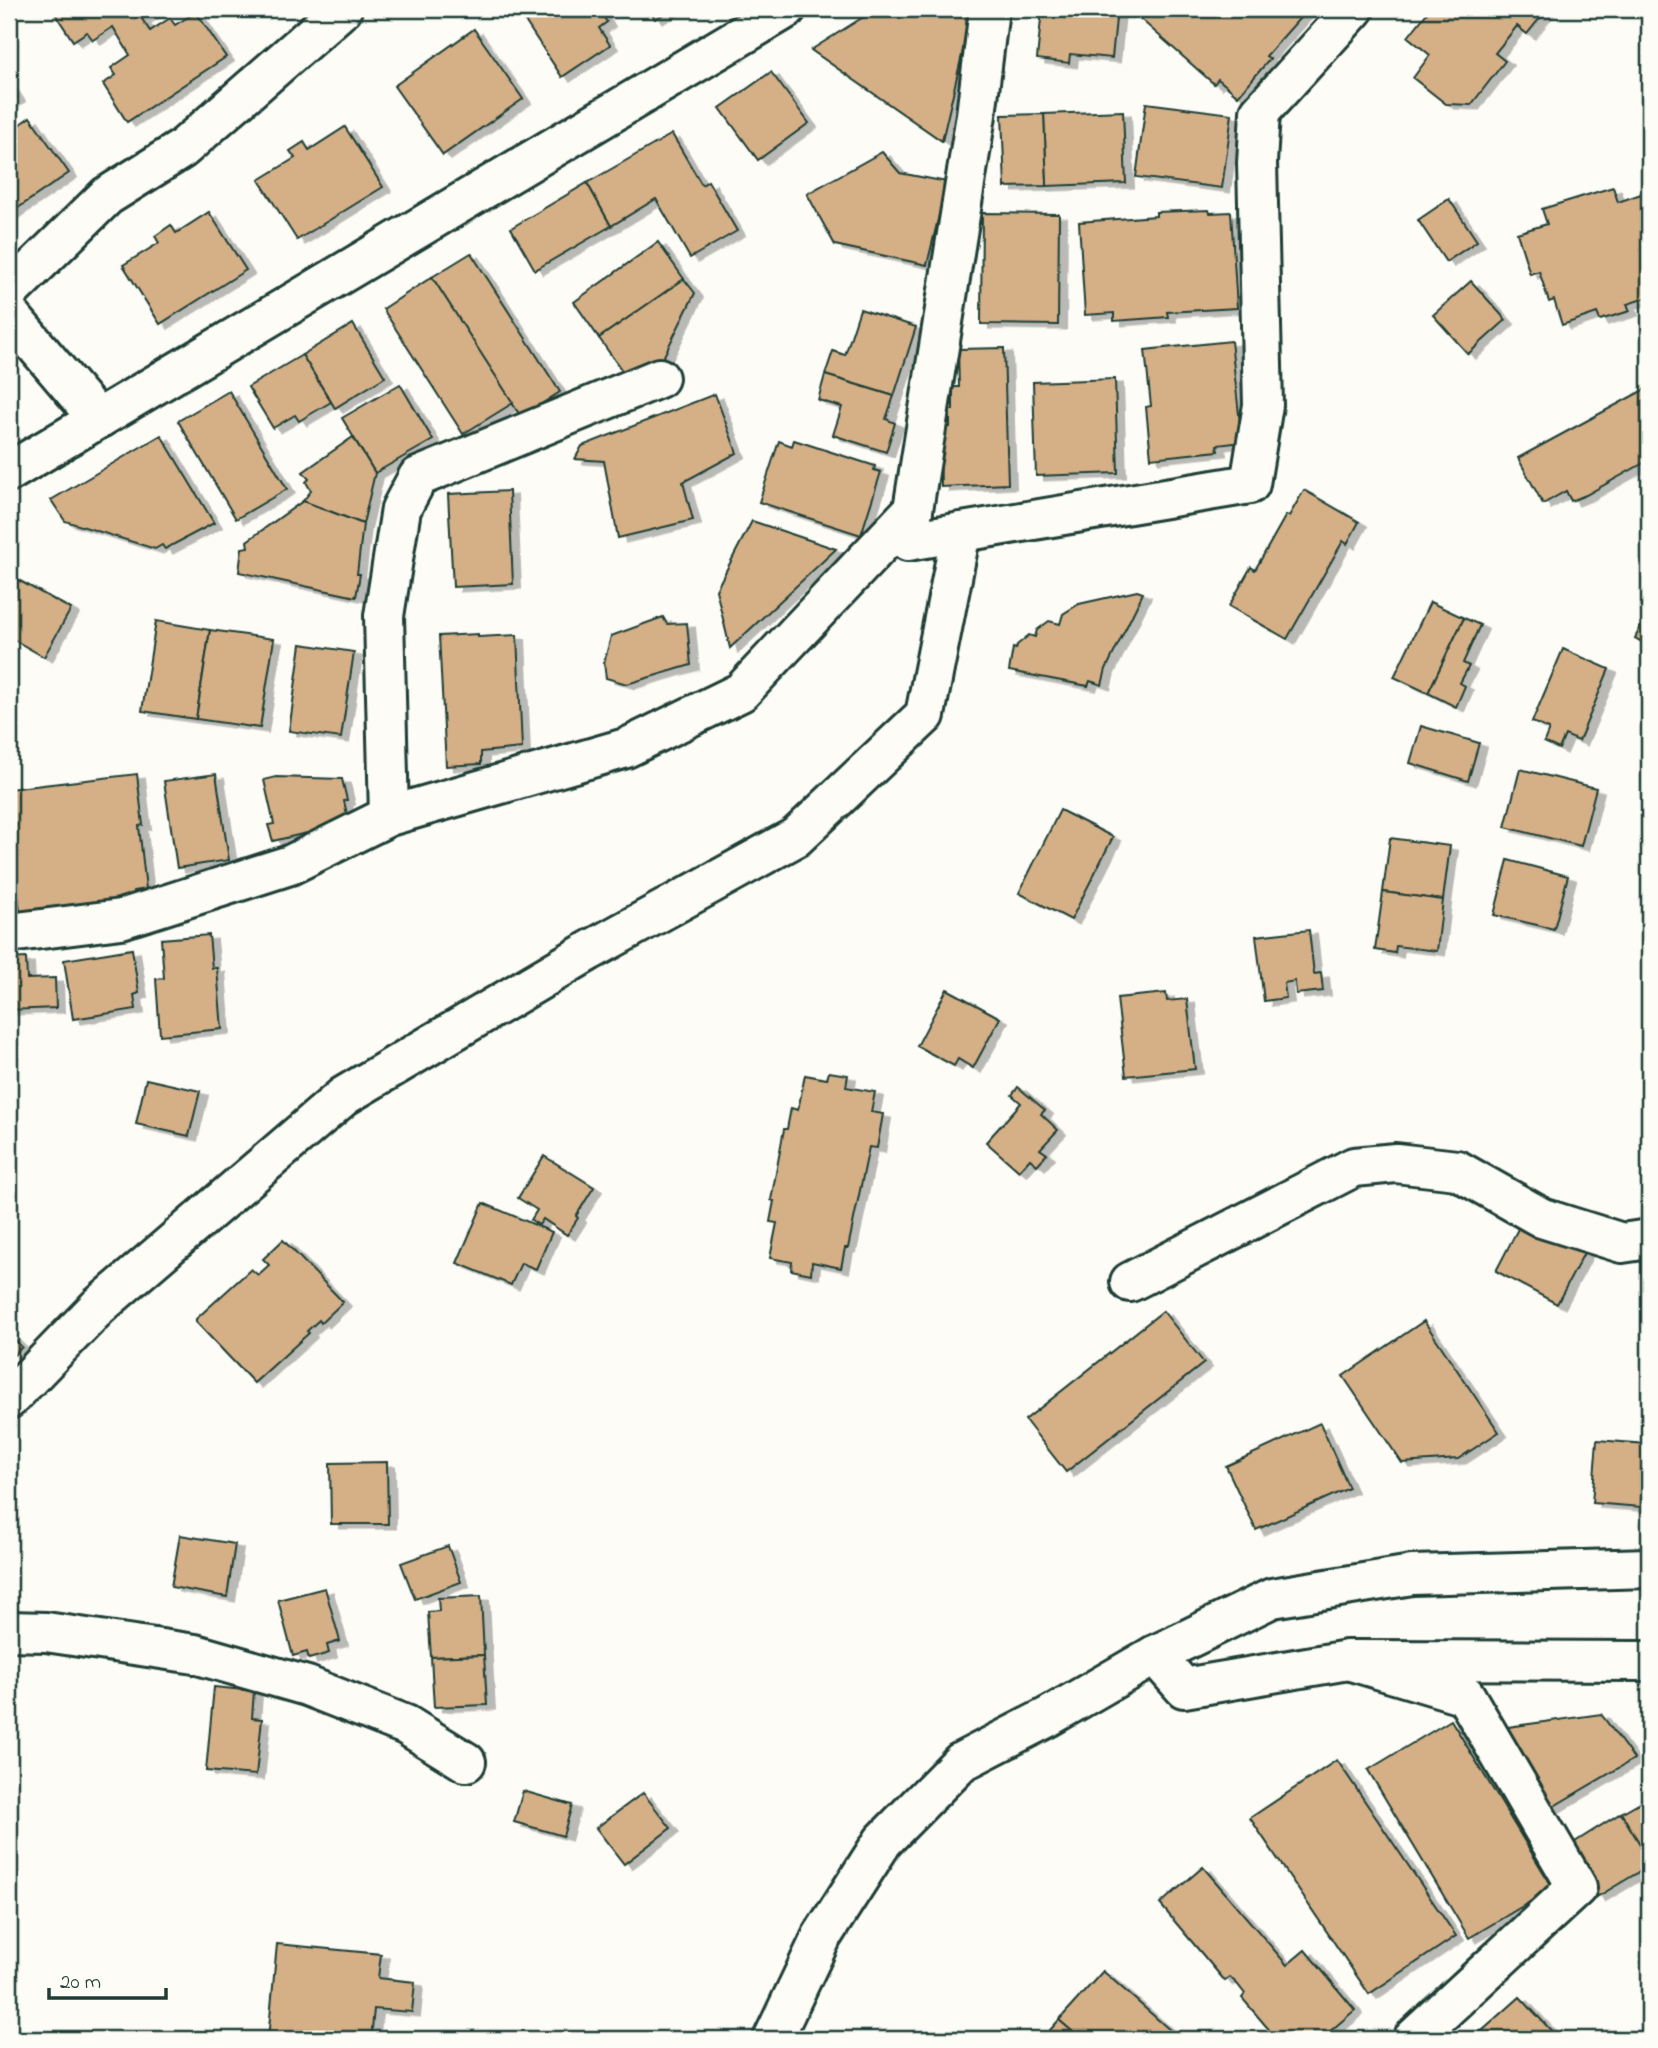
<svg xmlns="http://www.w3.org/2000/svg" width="1658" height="2048" font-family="'Indie Flower',sans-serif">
<defs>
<filter id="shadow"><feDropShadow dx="8" dy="4.5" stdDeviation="0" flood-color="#0004"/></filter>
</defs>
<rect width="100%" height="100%" fill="#fdfcf7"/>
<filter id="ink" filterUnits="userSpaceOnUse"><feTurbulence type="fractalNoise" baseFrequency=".0143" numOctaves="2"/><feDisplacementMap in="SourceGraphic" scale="14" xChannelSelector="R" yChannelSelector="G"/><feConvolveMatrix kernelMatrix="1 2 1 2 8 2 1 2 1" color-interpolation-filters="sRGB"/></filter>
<g filter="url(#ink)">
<g fill="#d5b087" stroke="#1f3d34" stroke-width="2" filter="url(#shadow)">
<polygon points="52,9 158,9 142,19 150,31 170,18 175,25 196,12 226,57 127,122 103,84 116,75 111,68 130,55 113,27 93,40 87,32 73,41"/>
<polygon points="544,9 586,9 592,17 600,12 607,22 599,28 610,45 562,77 525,21"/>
<polygon points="649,9 673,9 655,19"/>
<polygon points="876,9 964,9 971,16 942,141 811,50"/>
<polygon points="1042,9 1117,9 1112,58 1070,54 1069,63 1037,59"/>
<polygon points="1143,9 1308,9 1266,56 1270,59 1238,96 1218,79 1214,84 1137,16"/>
<polygon points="1430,9 1547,9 1527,34 1517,26 1495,53 1505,61 1471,105 1446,104 1413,78 1430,55 1408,37"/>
<polygon points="474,29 523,99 443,155 394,86"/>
<polygon points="771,72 809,123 758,160 720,108"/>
<polygon points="9,85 17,97 9,103"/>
<polygon points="1146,103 1232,114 1222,188 1136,177"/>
<polygon points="1123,111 1126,183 1047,186 1044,114"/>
<polygon points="1044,114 1047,186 1005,187 1002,115"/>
<polygon points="30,117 69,173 9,214 9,132"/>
<polygon points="345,127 383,187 297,240 259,180 295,158 290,151 304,142 309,150"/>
<polygon points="672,134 702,185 708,181 737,231 690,258 656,199 611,226 587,183"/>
<polygon points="882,152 900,173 947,182 927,265 835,245 807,194"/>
<polygon points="587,183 611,226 535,270 511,228"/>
<polygon points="1613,187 1618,202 1647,192 1649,297 1627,304 1630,311 1600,320 1597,313 1562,325 1554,300 1549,302 1539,271 1530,274 1517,233 1547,224 1542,209"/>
<polygon points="1449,199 1477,241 1446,262 1418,220"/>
<polygon points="1209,210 1210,213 1231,212 1237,308 1167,312 1168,317 1114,321 1114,313 1085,315 1079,222 1156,216 1156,212"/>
<polygon points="209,212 246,270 160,324 123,265 159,243 155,236 171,225 176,233"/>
<polygon points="982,213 1059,214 1058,325 981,324"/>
<polygon points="658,242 684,279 599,338 574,302"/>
<polygon points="471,253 560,392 521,417 432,277"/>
<polygon points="432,277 513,403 463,434 383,309"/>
<polygon points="684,279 695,293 663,358 623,372 599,338"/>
<polygon points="1471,281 1506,320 1468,354 1433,315"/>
<polygon points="860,309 916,327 894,396 825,375 833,351 845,355"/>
<polygon points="353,324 385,377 335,408 302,355"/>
<polygon points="1231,341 1242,442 1217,445 1218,451 1151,458 1146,407 1151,406 1145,350"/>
<polygon points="1004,348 1008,484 941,487 940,445 943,445 943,427 950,427 950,410 953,410 953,387 959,387 958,349"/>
<polygon points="302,355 331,402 299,421 295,415 273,428 248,387"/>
<polygon points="825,375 894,396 886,419 895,423 886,452 833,435 842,407 818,400"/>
<polygon points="1115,379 1118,473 1036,476 1033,382"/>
<polygon points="400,384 433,440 375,473 342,418"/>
<polygon points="1649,387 1649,460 1586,495 1571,501 1566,491 1543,504 1518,458"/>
<polygon points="229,391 287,489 236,519 178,421"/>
<polygon points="715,394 737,453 683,482 693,520 618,538 604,461 575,459 582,446"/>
<polygon points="161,435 214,523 165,549 162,545 155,549 65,521 51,500"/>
<polygon points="353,437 375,473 363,524 303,501 311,491 306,482 309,479 303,472"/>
<polygon points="794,440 875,466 874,470 881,472 861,535 759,502 779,441 792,446"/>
<polygon points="1304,490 1359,522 1347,544 1343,541 1287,639 1229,606 1251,567 1255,570 1286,515 1289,516"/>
<polygon points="509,491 513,584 453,587 448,494"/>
<polygon points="303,501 363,524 357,574 360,574 356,597 239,572 242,548 248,547 247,541"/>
<polygon points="752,521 836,549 730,648 716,590"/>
<polygon points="9,575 71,609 44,657 9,637"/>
<polygon points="1137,591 1143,593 1106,669 1102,685 1090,681 1088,686 1009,671 1013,648 1016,649 1017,645 1029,635 1035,637 1037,630 1049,621 1060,624 1063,614 1079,604"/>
<polygon points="1430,602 1464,618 1428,693 1394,677"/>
<polygon points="1649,610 1649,646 1635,638"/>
<polygon points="663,617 667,624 687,623 691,665 627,684 606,678 604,663 611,636"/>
<polygon points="1464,618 1480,625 1463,663 1469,666 1460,683 1465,686 1456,707 1428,693"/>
<polygon points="156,621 210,630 196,719 142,711"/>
<polygon points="210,630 274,639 260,728 196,719"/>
<polygon points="478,634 478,637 517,635 522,748 481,752 481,764 446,766 439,636"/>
<polygon points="301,644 354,652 341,738 289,731"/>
<polygon points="1563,649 1609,669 1579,741 1565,735 1559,749 1544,742 1549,729 1532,722"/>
<polygon points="1421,726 1479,743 1468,781 1410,763"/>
<polygon points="1520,769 1596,788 1581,846 1505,827"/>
<polygon points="137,774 143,825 139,826 146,889 134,891 135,899 20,912 9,821 9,789"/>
<polygon points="216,774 229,860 177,868 164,781"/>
<polygon points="276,777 342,779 347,800 344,801 349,823 273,841 268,825 274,824 264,780"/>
<polygon points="1060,810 1113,837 1071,920 1019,893"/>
<polygon points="1390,838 1450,846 1443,900 1383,892"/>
<polygon points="1508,860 1568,876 1554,929 1494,915"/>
<polygon points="1383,892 1443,900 1437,951 1396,946 1395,953 1375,950"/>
<polygon points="1309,930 1314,974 1321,973 1323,991 1296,994 1295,981 1284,983 1286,998 1264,1001 1256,936"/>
<polygon points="209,935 212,968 217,968 222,1029 160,1035 156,979 164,978 161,939"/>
<polygon points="132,949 139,993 134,995 136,1009 73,1019 64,960"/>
<polygon points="26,958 27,979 55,978 56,1008 9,1010 9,959"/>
<polygon points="947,989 1000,1018 973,1068 958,1059 954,1066 917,1046"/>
<polygon points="1166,993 1167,1001 1187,999 1195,1069 1126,1076 1117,998"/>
<polygon points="829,1072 848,1075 846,1087 875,1092 871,1112 883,1114 877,1148 869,1147 848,1248 845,1248 841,1268 812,1262 811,1274 791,1270 792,1262 770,1258 777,1223 770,1222 774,1201 771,1200 784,1129 787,1129 791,1108 798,1110 805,1075 827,1079"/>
<polygon points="146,1079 200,1091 189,1136 136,1124"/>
<polygon points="1018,1087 1045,1110 1041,1114 1058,1130 1040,1149 1047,1154 1037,1165 1030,1159 1019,1171 986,1142 1021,1103 1012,1095"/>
<polygon points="544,1156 594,1187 576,1216 578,1218 567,1235 543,1219 539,1225 531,1220 537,1210 518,1198"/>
<polygon points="483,1203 552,1232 536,1269 521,1263 511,1285 457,1263"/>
<polygon points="1522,1221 1584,1253 1557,1304 1496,1271"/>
<polygon points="283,1240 343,1302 321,1323 319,1320 307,1331 309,1333 254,1383 196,1322 196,1319 251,1269 258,1275 269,1265 263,1259"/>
<polygon points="1163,1311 1204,1363 1066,1472 1025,1420"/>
<polygon points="1424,1321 1499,1432 1458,1459 1402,1463 1343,1376"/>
<polygon points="9,1334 22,1347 9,1360"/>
<polygon points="1320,1423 1349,1488 1256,1530 1226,1466"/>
<polygon points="1597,1440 1646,1444 1641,1507 1592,1503"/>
<polygon points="387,1462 388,1524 331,1524 330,1463"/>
<polygon points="180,1535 235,1544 227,1597 171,1587"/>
<polygon points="448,1546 461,1582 415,1599 401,1563"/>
<polygon points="325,1588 340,1641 327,1645 329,1653 309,1659 307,1652 293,1656 278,1600"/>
<polygon points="481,1596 484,1655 431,1657 428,1612 439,1611 438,1598"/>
<polygon points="484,1655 487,1705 434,1707 431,1657"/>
<polygon points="214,1687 254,1691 252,1718 262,1719 256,1775 206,1771"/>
<polygon points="1601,1714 1634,1759 1544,1812 1500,1741 1508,1727"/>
<polygon points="1451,1720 1553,1888 1469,1938 1368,1770"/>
<polygon points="1337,1760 1456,1936 1369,1994 1250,1818"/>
<polygon points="523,1791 572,1805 563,1836 514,1822"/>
<polygon points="643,1793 671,1828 624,1864 596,1828"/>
<polygon points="1649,1797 1649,1859 1621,1813"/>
<polygon points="1621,1813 1649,1859 1649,1866 1597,1897 1567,1847"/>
<polygon points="1203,1867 1287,1965 1305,1950 1355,2010 1321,2039 1277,2039 1242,1998 1245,1994 1238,1985 1230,1977 1225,1981 1160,1904"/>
<polygon points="277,1944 381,1954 378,1978 415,1982 412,2012 374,2009 371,2039 268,2039"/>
<polygon points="1103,1971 1180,2039 1081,2039 1059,2020"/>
<polygon points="1520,1997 1559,2039 1473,2039"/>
<polygon points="1059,2020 1081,2039 1042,2039"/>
</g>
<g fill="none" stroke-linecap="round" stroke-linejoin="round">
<g stroke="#1f3d34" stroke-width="44">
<g id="minor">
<polyline points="989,9 976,115 908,541 1250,484 1263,405 1257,163 1260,112 1354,9"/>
<polyline points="9,292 107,196 182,149 342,9"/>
<polyline points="9,314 98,419"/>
<polyline points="9,472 786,9"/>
<polyline points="389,816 384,616 401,509 418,477 659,378"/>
<polyline points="9,933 121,919 290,865 389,816 626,748 741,692 913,510"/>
<polyline points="1130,1282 1354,1167 1396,1163 1457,1170 1542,1218 1622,1243 1649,1239"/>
<polyline points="9,1399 99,1306 344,1096 589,951 796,837 925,715 961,532"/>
<polyline points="9,1631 46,1632 195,1654 307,1686 406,1725 466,1762"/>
<polyline points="1155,1655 1184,1688 1348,1660 1649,1661"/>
<polyline points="1348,1660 1465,1695 1577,1887 1413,2039"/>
<polyline points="773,2039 822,1936 883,1841 961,1762 1048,1717 1155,1655 1272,1598 1412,1575 1649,1568"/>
</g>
</g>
<use href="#minor" stroke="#fdfcf7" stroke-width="38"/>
</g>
</g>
<rect width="1658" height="2048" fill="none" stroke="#fdfcf7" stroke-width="35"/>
<rect x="18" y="18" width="1623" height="2013" fill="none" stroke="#1f3d34" stroke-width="2.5" filter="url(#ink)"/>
<path d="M49 1988v10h117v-10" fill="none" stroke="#1f3d34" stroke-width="3.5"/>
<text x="60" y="1988" font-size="21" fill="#1f3d34" stroke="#fdfcf7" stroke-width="5" paint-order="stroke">20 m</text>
</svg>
